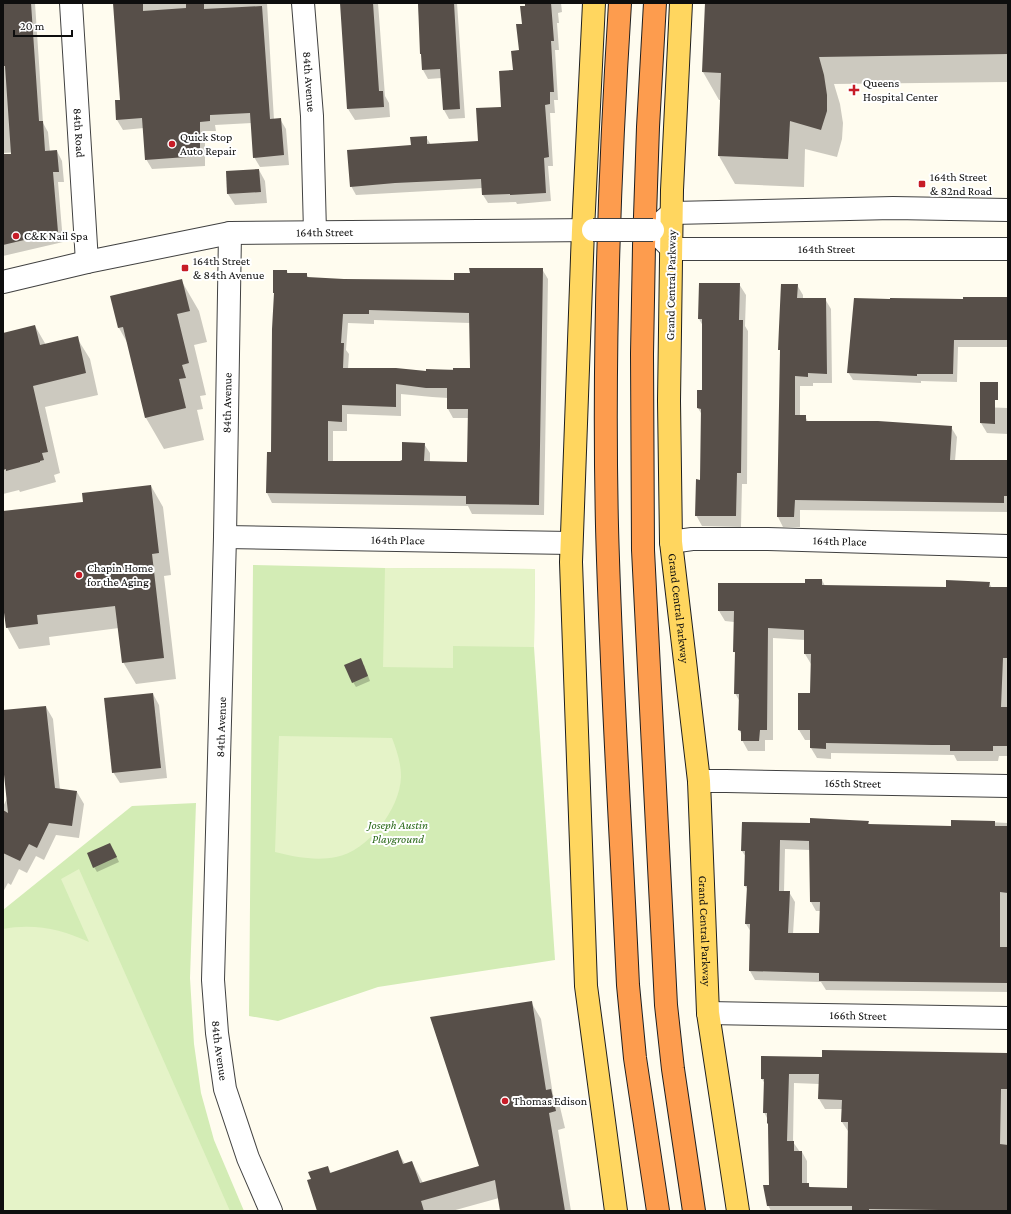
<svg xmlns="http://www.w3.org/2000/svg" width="1011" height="1214" font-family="'Crimson Pro',serif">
<rect width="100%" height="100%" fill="#fffcef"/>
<g fill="#d3ecb5">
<polygon points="253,565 385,568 535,569 534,647 555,960 378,987 278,1021 249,1016"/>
<polygon points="196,803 190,978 194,1044 201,1093 214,1140 244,1211 3,1211 3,910 132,806"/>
</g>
<g fill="#e5f3c8">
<polygon points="385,568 535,569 534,647 453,646 453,668 383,667"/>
<path d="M 279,736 L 392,738 C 397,751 401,763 401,777 C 400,809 368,851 336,857 C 316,861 295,857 275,852 Z"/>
<path d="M 79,869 L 230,1211 L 3,1211 L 3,929 C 33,923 62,929 89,942 L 61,879 Z"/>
</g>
<g fill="#0003" fill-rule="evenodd">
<polygon points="3,3 35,3 43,123 48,132 50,152 57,151 62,161 64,182 58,182 63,242 3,256 3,183 20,152 3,153"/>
<polygon points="114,3 267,3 274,120 280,119 286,129 289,165 260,167 254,157 252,123 215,125 216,131 205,131 205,166 152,169 146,159 144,128 123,130 117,120 121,101"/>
<polygon points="341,3 378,3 385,96 389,103 390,117 355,120 348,109"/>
<polygon points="418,3 457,3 465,118 449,119 444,110 442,78 428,79 423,70"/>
<polygon points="526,3 561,3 562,12 558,13 559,23 557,23 559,50 555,50 558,100 554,100 555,113 550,113 553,166 548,166 551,201 517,204 516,202 488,203 483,195 482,188 356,195 351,186 426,137 431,145 479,142 502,108 520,51"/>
<polygon points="706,3 1008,3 1008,82 834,84 840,104 843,123 842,139 837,157 805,149 804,187 735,184 719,156 721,100 719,100 703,72"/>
<polygon points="259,170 265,181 267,203 235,205 228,194 227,172"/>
<path d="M 542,269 L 548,279 L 544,515 L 472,514 L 468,506 L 272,503 L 267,493 L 272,453 L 275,295 L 274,293 L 287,271 L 288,274 L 306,274 L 309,278 L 344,280 L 455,281 L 471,274 ZM 374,320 L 470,323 L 470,369 L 427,370 L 427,372 L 348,369 L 349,354 L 346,350 L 348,323 L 374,324 ZM 401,394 L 432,397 L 448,398 L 448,409 L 453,418 L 469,418 L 468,463 L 430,462 L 430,453 L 424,444 L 401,462 L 333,462 L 333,431 L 347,431 L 347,414 L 401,416 Z"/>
<polygon points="181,280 199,311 207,342 194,345 206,395 200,396 203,409 197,410 204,440 164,449 146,418 128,344 119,328 112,296"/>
<polygon points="739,284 746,295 745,326 748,331 747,484 742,484 741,527 702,526 696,515 701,481 702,415 698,408 703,391 703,326 699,319"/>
<polygon points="797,285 803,295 803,299 825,299 831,309 832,383 813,383 813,386 800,386 800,416 805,416 808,422 951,427 957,437 955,461 1008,461 1008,512 800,510 800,527 783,527 778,517 781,351 779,349"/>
<polygon points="1008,298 1008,347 958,347 957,382 921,381 921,383 853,380 848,372 964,300"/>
<polygon points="35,326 46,345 77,338 90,359 98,395 45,407 60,473 54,475 56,482 20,492 19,490 3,494 3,334"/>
<polygon points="981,407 1008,408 1008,434 987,433 981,423"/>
<polygon points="151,486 163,507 171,575 164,576 176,679 136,684 123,662 119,628 49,637 50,645 19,649 7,627 3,597 3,512 84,502"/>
<polygon points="822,580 825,586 947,588 989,583 992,588 1008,588 1008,756 999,756 998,761 957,761 954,755 831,753 831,759 817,758 811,748 811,740 805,740 799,730 799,694 811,694 811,664 805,654 805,640 773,638 773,740 765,740 765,751 748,751 742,740 742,735 739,730 740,702 735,693 736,655 734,651 734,622 725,621 719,611 719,584 806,584"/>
<polygon points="364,665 370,681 356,687 353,682"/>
<polygon points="153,694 159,705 167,778 120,783 113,772"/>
<polygon points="46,707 53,719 60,790 77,792 84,804 79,838 56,835 44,860 36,856 27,873 19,869 11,885 8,883 3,892 3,807 7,798 3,757 3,711"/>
<path d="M 968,821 L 1008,823 L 1008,992 L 826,990 L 821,982 L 755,980 L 750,971 L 751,932 L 746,924 L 748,890 L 745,886 L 746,857 L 742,851 L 743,824 L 811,824 L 868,822 L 870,825 L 952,827 ZM 785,849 L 810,850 L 811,902 L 816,911 L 821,911 L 820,934 L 793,934 L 795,902 L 789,892 L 784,892 Z"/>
<polygon points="113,849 119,862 97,872 94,867"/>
<polygon points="531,1002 541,1019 553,1095 560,1107 565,1128 558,1130 571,1211 501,1211 499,1198 452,1211 318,1211 312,1180 328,1167 331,1173 398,1152 405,1164 412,1162 423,1183 480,1166"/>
<path d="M 1008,1054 L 1008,1211 L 771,1211 L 768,1205 L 770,1187 L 768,1120 L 764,1112 L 765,1084 L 762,1079 L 823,1058 ZM 794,1083 L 819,1084 L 819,1099 L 825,1109 L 843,1109 L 842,1122 L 848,1131 L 848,1189 L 811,1188 L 807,1184 L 807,1161 L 802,1152 L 800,1152 L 793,1142 Z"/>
</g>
<g fill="#574f49" fill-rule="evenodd">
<polygon points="3,3 31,3 39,121 43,121 45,151 57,150 59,172 53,172 58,232 3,245 3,154 11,154 5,66 3,66"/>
<polygon points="113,3 143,3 143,11 186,8 186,3 204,3 204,9 262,6 270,119 281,118 284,155 253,158 250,113 210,115 210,121 200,122 200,156 145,160 142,118 116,120 115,100 120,100"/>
<polygon points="340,3 373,3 379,91 383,91 384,107 347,109"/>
<polygon points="418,3 454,3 460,109 443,110 440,69 422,70 421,54 420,54"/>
<polygon points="525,3 551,3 554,41 551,41 554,92 550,92 550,104 545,105 549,157 544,158 546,193 510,195 510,194 482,195 481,179 395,183 350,187 347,150 411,145 410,137 427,136 427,144 478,141 476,108 501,107 499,71 513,70 511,51 519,50 516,24 522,24 520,6 525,6"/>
<polygon points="705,3 1008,3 1008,54 819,57 824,75 827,95 827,111 821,130 790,121 788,159 718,156 721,73 702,72"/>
<polygon points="259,169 261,192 227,194 226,171"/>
<path d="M 469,268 L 543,268 L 539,505 L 466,504 L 466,496 L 266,493 L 267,452 L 271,452 L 272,329 L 274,293 L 273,293 L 273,270 L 287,270 L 287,273 L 307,273 L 307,277 L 344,279 L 454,280 L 454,273 L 470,273 ZM 369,310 L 469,313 L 470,368 L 453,368 L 453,370 L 426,369 L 426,371 L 396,368 L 343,368 L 344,343 L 341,343 L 343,314 L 369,314 ZM 396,384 L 426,388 L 447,388 L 447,409 L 468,409 L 467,462 L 424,461 L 425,443 L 402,442 L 402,460 L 400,461 L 328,461 L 328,421 L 342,422 L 342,405 L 396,407 Z"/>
<polygon points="182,279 190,311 177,314 189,363 182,365 186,378 179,379 186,408 145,418 123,327 118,328 110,296"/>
<polygon points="699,283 740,283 739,320 743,320 741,473 737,473 736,516 695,516 696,479 700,480 701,409 697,408 697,390 702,390 702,319 698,319"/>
<polygon points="781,284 798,284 797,298 826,298 827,374 808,373 808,377 795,376 795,415 806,415 806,421 878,421 952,426 950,460 1008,460 1008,496 1004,496 1004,503 795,500 794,517 777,517 780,350 778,350 779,327"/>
<polygon points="963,297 1008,297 1008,340 954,340 953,374 917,374 917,376 847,373 854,298 890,299 890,298 963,299"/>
<polygon points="35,325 40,345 78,336 86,373 33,386 48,452 42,453 44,460 40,461 40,462 6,471 6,469 3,470 3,333"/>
<polygon points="980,382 998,382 998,400 995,400 995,424 980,423"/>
<polygon points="151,485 159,553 152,554 164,658 122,663 115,606 37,615 38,624 6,628 3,605 3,511 83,502 82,493"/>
<polygon points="805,579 822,579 822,585 946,587 946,580 990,582 989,587 1008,587 1008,658 1003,658 1001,707 1008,707 1008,746 993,746 993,751 950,751 950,745 932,745 826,743 826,749 810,748 810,730 798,730 798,693 810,693 811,654 804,654 804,630 768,628 767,730 760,730 759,741 741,741 741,731 738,730 739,694 734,694 735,652 733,652 734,611 718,611 718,583 805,583"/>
<polygon points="361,658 368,676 352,683 344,665"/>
<polygon points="153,693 161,768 112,773 104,698"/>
<polygon points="46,706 55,788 77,791 72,826 49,823 37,848 29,844 20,861 3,853 3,810 8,813 3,765 3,710"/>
<path d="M 810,818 L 869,821 L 868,824 L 909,825 L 951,826 L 951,820 L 995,821 L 995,826 L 1008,826 L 1008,893 L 1000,892 L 1000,947 L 1007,947 L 1007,983 L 819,981 L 819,973 L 749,971 L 750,924 L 745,924 L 747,886 L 744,886 L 745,851 L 741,851 L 742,822 L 810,823 ZM 780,840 L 809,841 L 810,902 L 820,902 L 819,933 L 788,933 L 790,891 L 779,891 Z"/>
<polygon points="110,843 117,857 93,868 87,853"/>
<polygon points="532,1001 546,1090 551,1089 556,1111 549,1113 565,1211 500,1211 495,1180 421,1201 424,1211 317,1211 307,1180 311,1179 308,1172 328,1166 330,1173 398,1150 403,1164 412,1161 420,1183 479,1166 430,1017"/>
<path d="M 822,1050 L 1008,1053 L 1008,1089 L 1001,1089 L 1000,1144 L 1008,1145 L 1008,1211 L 869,1209 L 869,1211 L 852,1211 L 852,1206 L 767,1206 L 763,1185 L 769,1185 L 768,1124 L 767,1123 L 767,1113 L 763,1113 L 764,1079 L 761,1079 L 761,1056 L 822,1057 ZM 789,1074 L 819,1074 L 818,1099 L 842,1100 L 841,1122 L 848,1122 L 847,1188 L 809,1187 L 809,1183 L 802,1183 L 802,1151 L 794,1151 L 794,1141 L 787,1141 Z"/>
</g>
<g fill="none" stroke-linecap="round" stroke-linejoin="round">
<g stroke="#414141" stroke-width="24">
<g id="minor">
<path id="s1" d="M 71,3 L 87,262"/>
<path id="s2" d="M 303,3 L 312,116 L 315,232"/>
<path id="s3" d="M 1008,210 L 893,208 L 672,213 L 653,230 L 672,249 L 1008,249"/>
<path id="s4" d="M 230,233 L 225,537 L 213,980 L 217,1033 L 225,1089 L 248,1158 L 271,1211"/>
<path id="s5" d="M 3,282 L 87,262 L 230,233 L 593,230"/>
<path id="s6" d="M 225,537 L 571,543"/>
<path id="s7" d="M 671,542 L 692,539 L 768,539 L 1008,546"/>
<path id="s8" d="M 699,781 L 726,781 L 1008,786"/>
<path id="s9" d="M 708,1013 L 1008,1018"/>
</g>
</g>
<g stroke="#1f1f1f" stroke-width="24">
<g id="major">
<polyline points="594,3 583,230 571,562 586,986 616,1211"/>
<path id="s10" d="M 681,3 L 672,190 L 669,401 L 671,542 L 699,781 L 708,1013 L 738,1211"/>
</g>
</g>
<g stroke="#1f1f1f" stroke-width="24">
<g id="highway">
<path d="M 620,3 C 609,177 603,352 607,526 C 611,679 621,832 628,985 L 635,1058 L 658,1211"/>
<polyline points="655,3 648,127 644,246 642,354 643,550 666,1005 673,1069 694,1211"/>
</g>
</g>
<use href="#minor" stroke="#fff" stroke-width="22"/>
<use href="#major" stroke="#ffd65f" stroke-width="22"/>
<use href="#highway" stroke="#fd9c4e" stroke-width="22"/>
<g stroke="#414141" stroke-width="24" stroke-linecap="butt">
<polyline id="minor-bridge" points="593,230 653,230"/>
</g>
<use href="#minor-bridge" stroke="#fff" stroke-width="22"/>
</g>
<g fill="#c71c27" stroke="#fff" stroke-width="1.5">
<path d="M852 84h4v4h4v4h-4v4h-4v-4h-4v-4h4z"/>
<circle cx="172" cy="144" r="4"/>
<rect x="918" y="180" width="8" height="8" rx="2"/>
<circle cx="16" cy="236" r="4"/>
<rect x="181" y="264" width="8" height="8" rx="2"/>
<circle cx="79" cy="575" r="4"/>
<circle cx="505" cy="1101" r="4"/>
</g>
<g text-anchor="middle" stroke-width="4" stroke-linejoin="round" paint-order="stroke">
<g font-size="12" fill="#0e0e0e" stroke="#fff">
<text dy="4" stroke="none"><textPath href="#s2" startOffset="79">84th Avenue</textPath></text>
<text dy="4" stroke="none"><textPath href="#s1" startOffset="130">84th Road</textPath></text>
<text dy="4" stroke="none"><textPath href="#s5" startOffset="327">164th Street</textPath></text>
<text dy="4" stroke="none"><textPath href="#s3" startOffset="543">164th Street</textPath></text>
<text transform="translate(671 285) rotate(-89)" y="4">Grand Central Parkway</text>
<text transform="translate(227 403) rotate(-89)" y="4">84th Avenue</text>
<text dy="4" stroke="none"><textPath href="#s6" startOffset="173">164th Place</textPath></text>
<text dy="4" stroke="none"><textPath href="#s7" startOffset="169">164th Place</textPath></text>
<text dy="4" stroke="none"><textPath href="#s10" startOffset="606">Grand Central Parkway</textPath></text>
<text transform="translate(221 727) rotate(-88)" y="4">84th Avenue</text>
<text dy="4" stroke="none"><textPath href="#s8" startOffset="154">165th Street</textPath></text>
<text dy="4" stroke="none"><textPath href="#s10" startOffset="930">Grand Central Parkway</textPath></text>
<text dy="4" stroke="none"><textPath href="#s9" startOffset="150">166th Street</textPath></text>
<text dy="4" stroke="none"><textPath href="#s4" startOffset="818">84th Avenue</textPath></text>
</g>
<g font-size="12" fill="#0e0e0e" stroke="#fff" text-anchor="start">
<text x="863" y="87">Queens<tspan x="863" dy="14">Hospital Center</tspan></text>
<text x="180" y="141">Quick Stop<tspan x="180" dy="14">Auto Repair</tspan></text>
<text x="930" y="181">164th Street<tspan x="930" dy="14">&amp; 82nd Road</tspan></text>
<text x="24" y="240">C&amp;K Nail Spa</text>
<text x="193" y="265">164th Street<tspan x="193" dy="14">&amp; 84th Avenue</tspan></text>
<text x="87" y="572">Chapin Home<tspan x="87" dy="14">for the Aging</tspan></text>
<text x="513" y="1105">Thomas Edison</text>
</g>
<g font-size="12" font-style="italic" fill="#2b6a1a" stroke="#fff">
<text x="398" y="829">Joseph Austin<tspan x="398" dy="14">Playground</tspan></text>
</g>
</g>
<rect width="1011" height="1214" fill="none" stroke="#0e0e0e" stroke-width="8"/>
<path d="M14 30v6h58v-6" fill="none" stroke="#0e0e0e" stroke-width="2"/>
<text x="20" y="30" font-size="12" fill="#0e0e0e" stroke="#ffffff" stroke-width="3" paint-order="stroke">20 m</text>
</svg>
